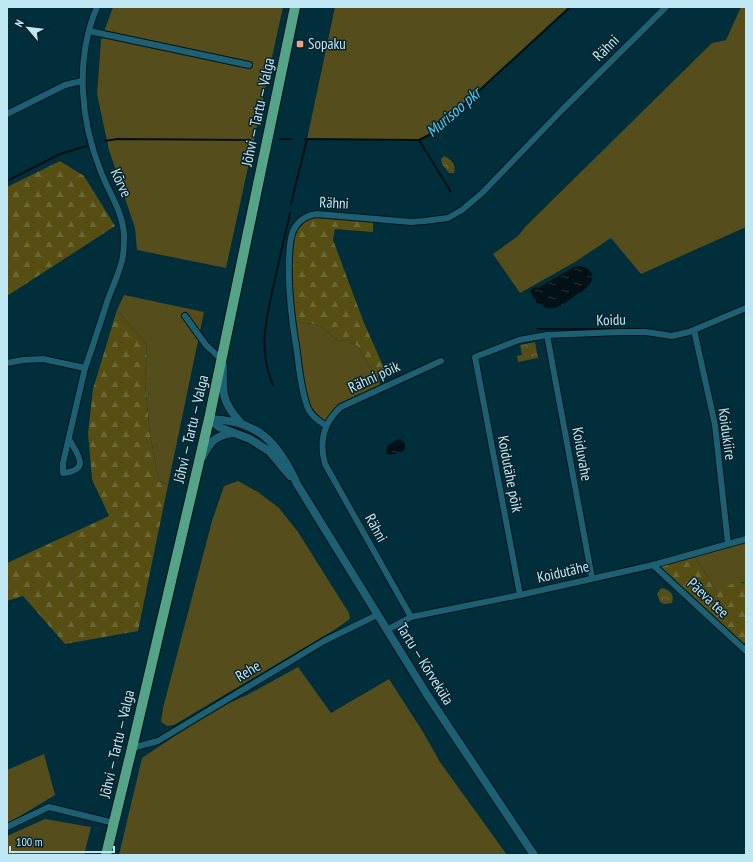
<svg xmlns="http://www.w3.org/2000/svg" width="753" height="862" font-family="'PT Sans Narrow',sans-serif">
<defs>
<pattern id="forest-firs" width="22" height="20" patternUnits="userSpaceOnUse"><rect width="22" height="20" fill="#564e13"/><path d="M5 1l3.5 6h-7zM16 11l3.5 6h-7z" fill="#6c6836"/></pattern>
<pattern id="park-crowns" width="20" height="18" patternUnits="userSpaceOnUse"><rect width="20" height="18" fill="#554d1c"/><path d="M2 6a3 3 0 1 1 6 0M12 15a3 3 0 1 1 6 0" fill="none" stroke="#6c673d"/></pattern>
<pattern id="water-ripples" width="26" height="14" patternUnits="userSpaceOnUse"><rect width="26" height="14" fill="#021116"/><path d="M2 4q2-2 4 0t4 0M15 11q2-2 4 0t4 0" fill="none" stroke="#253438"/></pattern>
</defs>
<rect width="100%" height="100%" fill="#002e3b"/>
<g fill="#554d1c">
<polygon points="113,7 283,7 226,268 137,250 135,228 109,150 97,94 101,40"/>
<polygon points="335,7 570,7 433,133 419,140 307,139"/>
<polygon points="741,7 746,7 746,227 641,274 611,238 575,262 520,293 493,254 518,236 526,226 712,43 726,40"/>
<polygon points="124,295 204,312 168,485 159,481 150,435 145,382 147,345 117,310"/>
<polygon points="292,321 313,324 323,328 337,340 348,341 357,346 375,374 378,376 381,388 341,407 326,426 307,408"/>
<polygon points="238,481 258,492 279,508 298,532 349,613 350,619 334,630 174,725 167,726 161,722 163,708 212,521 224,486"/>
<polygon points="746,539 746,584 743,582 717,592 693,554"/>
<polygon points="298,667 331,713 389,679 423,732 440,762 507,855 119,855 142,758 213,710 247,695"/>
<polygon points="44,754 55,795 7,824 7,770"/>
<polygon points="45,819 91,827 84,855 7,855 7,836"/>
</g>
<g fill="url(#forest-firs)">
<polygon points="60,161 84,176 115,226 7,296 7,187"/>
<polygon points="317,218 373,222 373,232 335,229 333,240 364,323 385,370 383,373 378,376 375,374 357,346 348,341 337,340 323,328 313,324 292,321 288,284 293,231 307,219"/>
<polygon points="117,310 147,345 145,382 150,435 159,481 168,485 138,631 65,644 23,596 7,601 7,563 109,516 92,479 88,433 93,389"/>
<path d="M 693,554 L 717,592 C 725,587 736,580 746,584 L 746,641 L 741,647 L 653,565 Z"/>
</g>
<g fill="url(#park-crowns)">
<path d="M 444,156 C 451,159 457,165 454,173 L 449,173 L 442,164 L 441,159 Z"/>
<polygon points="535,342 538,358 518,362 517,356 522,355 520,345"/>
<path d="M 661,588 C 669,589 675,594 672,603 L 664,604 L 660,602 L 657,594 Z"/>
</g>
<g fill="url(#water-ripples)">
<path d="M 576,266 C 588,265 598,275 589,285 C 586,289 581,292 576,295 C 568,301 550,316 541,304 L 536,303 L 536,300 L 530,292 L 533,288 L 539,287 Z"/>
<path d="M 400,439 L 405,443 L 405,449 C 402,453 391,456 386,454 L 387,446 L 396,440 Z"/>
</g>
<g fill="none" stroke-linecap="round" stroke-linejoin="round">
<g stroke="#021116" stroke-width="2">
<polyline points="280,139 291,139"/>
<polyline points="305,139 419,140 433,133 570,7"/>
<polyline points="419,140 451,192"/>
<polyline points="105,141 117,139 250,140"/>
<polyline points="7,181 60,154 87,146"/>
<polyline points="291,204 307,139"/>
<polyline points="537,329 611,329"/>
<path d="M 273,385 C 257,349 267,316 275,279 C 280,257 285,235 290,213"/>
</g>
<g stroke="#00151c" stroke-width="8">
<g id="minor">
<polyline points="89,31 249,65"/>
<polyline points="7,114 65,85 82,81"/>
<polyline points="185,316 206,345 222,360"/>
<polyline points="694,330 715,425 728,544"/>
<polyline points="547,335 592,578"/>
<path d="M 7,363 L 23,360 L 43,359 L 85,368 C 93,346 100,324 107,302 C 112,288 121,269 123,256 C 124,249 124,241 124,235 C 123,212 109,193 101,172 C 80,120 75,59 97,7"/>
<path d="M 326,426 C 318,420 310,415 307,406 C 301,389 299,370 297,352 C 292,323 288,294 289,264 C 289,253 289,241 293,231 C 298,221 306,215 317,214 L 411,222 L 424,221 L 448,218 L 462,210 L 482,193 L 562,110 L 666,7"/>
<path d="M 69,439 C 78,455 91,470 63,473 L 63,463 L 85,368"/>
<polyline points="653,565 746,651"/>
<polyline points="520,595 475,357 519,340 547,335 620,332 646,332 672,336 689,332 746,308"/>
<path d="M 411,617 L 325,464 C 319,442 324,422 341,407 L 441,361"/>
<polyline points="387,630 411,617 520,595 653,565 746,539"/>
<polyline points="132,748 158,741 324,641 377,615"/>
<polyline points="7,827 49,807 114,823"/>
</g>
</g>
<g stroke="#00151c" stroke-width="10">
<g id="secondary">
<path d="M 223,366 C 222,392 222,402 240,422"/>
<path d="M 209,419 C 258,420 278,442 297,484 L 426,693 L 534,855"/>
<polyline points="209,419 219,427 250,439 269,451 290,476"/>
<path d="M 203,456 C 211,441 215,436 232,433"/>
</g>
</g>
<g stroke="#00151c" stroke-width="12">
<polyline id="trunk" points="106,855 132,748 209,419 295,7"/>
</g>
<use href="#minor" stroke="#1e6073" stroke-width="6"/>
<use href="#secondary" stroke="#1e6073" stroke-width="8"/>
<use href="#trunk" stroke="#56a487" stroke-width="10"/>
</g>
<rect fill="#f3a082" stroke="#08232b" stroke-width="1.5" x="296" y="40" width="8" height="8" rx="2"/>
<g text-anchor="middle" stroke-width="3" stroke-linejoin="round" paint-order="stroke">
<g font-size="15" fill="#bfe6f3" stroke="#08232b" text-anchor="start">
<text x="308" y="49">Sopaku</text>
</g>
<g font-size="15" fill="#bfe6f3" stroke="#08232b">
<text transform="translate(606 48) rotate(-45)" y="5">Rähni</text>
<text transform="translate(258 112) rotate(-78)" y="5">Jõhvi — Tartu — Valga</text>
<text transform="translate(121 183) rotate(65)" y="5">Kõrve</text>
<text transform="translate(334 203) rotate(3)" y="5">Rähni</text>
<text transform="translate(611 320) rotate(-2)" y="5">Koidu</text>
<text transform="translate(374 377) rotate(-25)" y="5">Rähni põik</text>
<text transform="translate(191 429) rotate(-77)" y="5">Jõhvi — Tartu — Valga</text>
<text transform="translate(727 434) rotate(82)" y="5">Koidukiire</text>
<text transform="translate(582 454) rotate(80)" y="5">Koiduvahe</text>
<text transform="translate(510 474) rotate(79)" y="5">Koidutähe põik</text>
<text transform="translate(376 528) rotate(61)" y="5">Rähni</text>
<text transform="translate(563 572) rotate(-13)" y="5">Koidutähe</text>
<text transform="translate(708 598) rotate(43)" y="5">Päeva tee</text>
<text transform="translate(425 664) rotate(58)" y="5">Tartu — Kõrveküla</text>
<text transform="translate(248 671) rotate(-31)" y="5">Rehe</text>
<text transform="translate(117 744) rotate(-77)" y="5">Jõhvi — Tartu — Valga</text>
</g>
<g font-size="16" font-style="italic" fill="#49d1f7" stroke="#08232b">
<text transform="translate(453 112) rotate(-41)" y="6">Murisoo pkr</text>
</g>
</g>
<rect width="753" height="862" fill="none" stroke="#bfe6f3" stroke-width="16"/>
<g transform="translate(28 28) rotate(298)" stroke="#08232b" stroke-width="3" paint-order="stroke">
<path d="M0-3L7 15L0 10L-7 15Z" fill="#bfe6f3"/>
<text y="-6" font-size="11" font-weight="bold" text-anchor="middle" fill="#bfe6f3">N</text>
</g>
<path d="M10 846v6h104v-6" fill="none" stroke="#bfe6f3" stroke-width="2"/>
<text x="16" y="846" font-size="12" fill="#bfe6f3" stroke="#08232b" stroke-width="3" paint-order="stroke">100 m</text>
</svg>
